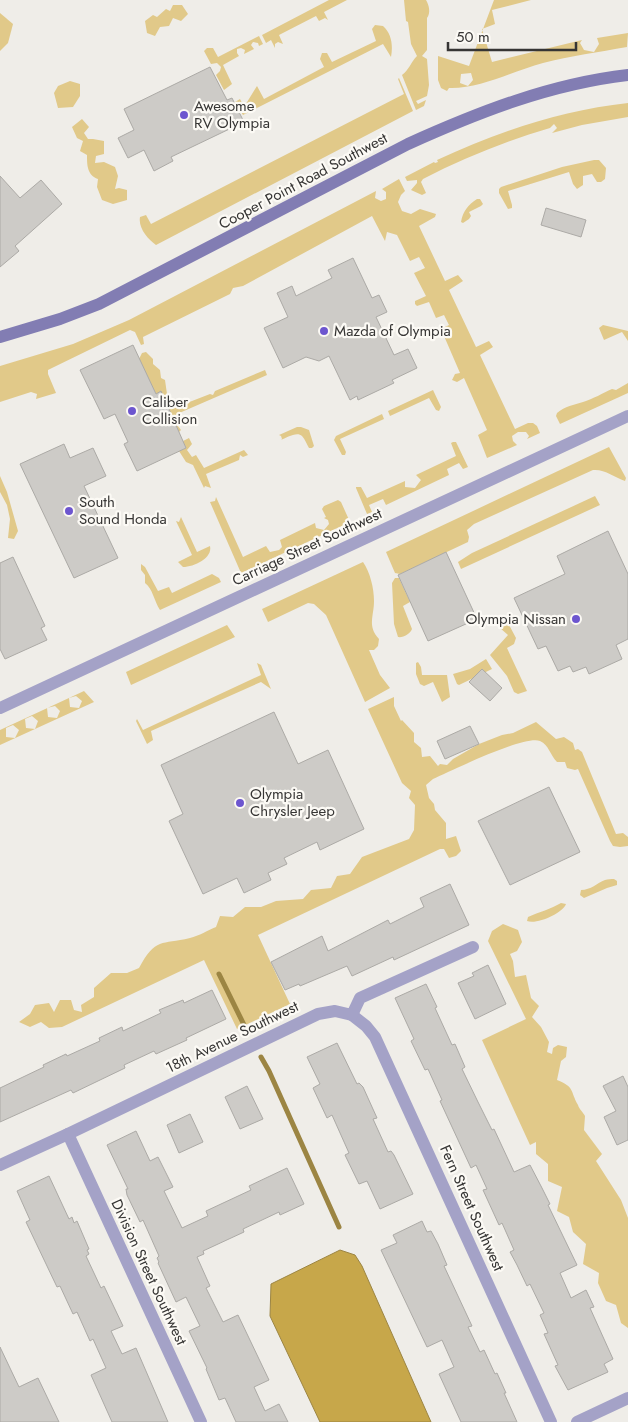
<svg xmlns="http://www.w3.org/2000/svg" width="628" height="1422" font-family="Jost,sans-serif">
<rect width="100%" height="100%" fill="#efede8"/>
<g fill="#e1c989" fill-rule="evenodd">
<polygon points="329,0 347,0 324,12 328,20 325,18 319,21 316,16 279,35 283,44 278,42 275,44 275,48 271,40 266,43 262,35"/>
<path d="M 404,0 L 426,0 C 429,5 431,13 427,18 L 427,50 L 422,56 L 427,59 L 429,85 L 427,96 L 416,101 L 418,104 L 426,100 L 424,106 L 416,110 L 402,75 C 409,70 411,62 417,56 L 411,44 L 408,22 L 406,21 Z"/>
<path d="M 494,0 L 531,0 L 492,10 L 495,24 L 482,29 L 492,62 L 582,40 L 580,43 L 584,50 L 594,52 L 599,44 L 597,38 L 628,33 L 627,47 C 599,52 570,56 543,63 C 513,71 480,89 449,88 L 447,91 L 441,88 L 438,80 L 438,56 L 469,66 ZM 471,73 L 473,80 L 468,86 L 460,83 L 461,74 Z"/>
<polygon points="173,5 182,5 188,14 181,21 173,18 169,26 160,27 155,36 147,33 145,21 153,15 157,17 166,9 170,11"/>
<polygon points="0,13 13,24 8,43 0,51"/>
<path d="M 375,25 L 383,26 C 392,34 393,46 391,57 L 383,44 L 243,115 L 235,102 L 240,99 L 244,107 L 257,86 L 264,99 L 324,67 L 320,59 L 322,53 L 327,53 L 332,62 L 376,41 L 372,29 Z"/>
<polygon points="259,36 263,44 259,46 258,43 253,42 251,45 254,49 244,54 245,50 241,48 237,49 237,53 239,56 223,65 232,84 224,90 216,75 220,71 221,67 217,63 211,64 204,51 207,48 213,48 218,57"/>
<path d="M 399,78 L 413,111 L 156,245 C 148,239 138,228 140,217 L 146,215 L 151,224 L 404,94 L 398,79 Z"/>
<polygon points="70,81 80,84 80,96 73,107 58,108 54,93 58,86"/>
<path d="M 628,103 L 628,117 L 582,125 L 552,133 L 557,128 L 554,124 L 550,128 C 506,141 464,158 423,179 L 421,182 L 426,193 L 422,195 L 411,190 L 417,183 L 417,180 L 407,181 L 405,177 L 434,162 L 435,163 L 438,162 L 437,160 C 497,132 562,110 628,103 Z"/>
<path d="M 82,119 L 89,127 L 84,133 L 88,139 L 93,139 L 104,141 L 104,154 L 96,156 L 95,163 L 104,162 L 115,167 L 118,176 L 115,189 L 119,188 L 127,190 L 127,200 L 113,204 L 102,200 L 97,187 L 98,179 C 87,175 87,165 87,155 L 80,151 L 83,141 L 77,138 L 72,127 Z"/>
<polygon points="594,160 599,160 606,168 605,179 601,182 597,182 592,174 583,176 583,185 577,189 573,184 569,172 508,191 512,205 512,208 508,209 499,193 499,189 501,187 562,167"/>
<polygon points="399,179 405,191 401,195 398,202 402,211 411,214 420,209 436,214 435,217 419,226 445,281 458,275 463,281 449,290 476,347 489,341 493,347 480,355 515,429 528,423 533,423 537,426 540,433 527,439 529,436 526,432 518,432 512,436 513,441 517,445 487,458 478,435 487,430 464,378 457,382 452,380 455,374 460,373 441,329 449,325 444,315 436,318 429,302 417,306 415,304 415,301 426,296 414,273 425,268 419,257 410,261 397,235 387,232 385,241 372,216 243,286 233,288 230,294 143,337 144,344 141,345 135,332 130,330 52,368 48,370 48,374 56,393 36,399 37,394 31,392 0,402 0,366 73,344 129,320 376,191 375,198 381,201 386,199 386,192 382,189"/>
<path d="M 477,199 L 480,199 L 483,204 L 481,206 L 469,212 L 471,216 L 469,219 L 463,223 L 461,222 C 463,211 468,205 477,199 Z"/>
<polygon points="603,325 628,331 628,341 622,332 604,340 599,328"/>
<polygon points="146,352 153,359 153,364 160,370 161,378 165,380 167,394 174,408 210,394 213,395 215,391 265,370 267,375 177,414 180,421 178,422 178,426 181,430 179,432 163,408 168,405 161,392 156,394 139,359 142,353"/>
<path d="M 628,383 L 628,393 L 560,424 L 556,416 L 557,413 C 565,406 574,405 583,402 C 593,399 603,393 612,389 L 616,390 Z"/>
<polygon points="433,390 441,407 439,411 436,410 429,398 390,416 388,411"/>
<polygon points="382,414 384,419 340,439 346,452 345,455 342,455 334,440 336,436"/>
<path d="M 297,427 L 301,427 L 309,430 L 314,446 L 312,448 L 309,448 C 307,445 305,439 302,436 C 297,431 286,438 281,440 L 282,439 L 281,436 L 279,435 Z"/>
<polygon points="189,438 192,444 187,450 192,457 196,455 204,468 244,450 248,455 243,457 240,455 239,460 206,474 211,488 205,486 204,488 193,465 186,462 179,451 186,448 183,441"/>
<polygon points="453,442 456,442 468,467 463,469 459,463 447,469 449,475 386,505 383,499 369,505 372,512 367,514 356,488 356,487 361,487 367,498 405,481 405,487 415,488 421,480 416,475 456,456 451,443"/>
<path d="M 609,447 L 626,478 L 625,481 C 614,477 605,469 593,470 L 474,524 L 467,530 L 469,537 L 468,542 L 400,574 L 395,573 L 386,552 Z"/>
<polygon points="0,476 7,492 18,531 14,539 8,538 10,519 7,505 0,492"/>
<polygon points="595,496 600,505 461,569 458,562 472,553"/>
<polygon points="216,497 243,557 266,546 270,552 279,550 282,547 280,540 315,523 316,528 324,530 329,524 328,520 324,518 326,517 322,509 324,506 338,500 341,502 350,522 241,573 210,502 215,501"/>
<path d="M 181,517 L 197,552 L 210,546 C 213,558 194,567 183,567 L 178,562 L 192,555 L 176,521 L 179,522 Z"/>
<path d="M 363,562 C 370,572 374,588 374,601 C 374,616 367,626 379,639 L 378,646 L 374,650 L 369,650 L 380,675 L 390,688 L 365,702 L 326,615 L 314,604 L 308,603 L 268,622 L 262,609 Z"/>
<path d="M 141,564 L 145,567 L 158,591 L 169,587 L 172,593 L 212,574 L 219,578 L 221,582 L 160,610 C 154,601 153,589 145,583 L 145,575 L 141,570 Z"/>
<path d="M 395,578 L 399,578 L 410,602 L 403,606 L 412,629 C 410,634 403,638 398,637 L 394,624 L 392,583 Z"/>
<polygon points="503,622 508,623 516,638 514,644 507,648 527,691 518,694 514,692 507,676 490,655 508,635 500,628 499,625"/>
<polygon points="227,625 235,637 131,685 126,672"/>
<polygon points="486,659 492,669 459,685 457,684 453,674 470,669"/>
<polygon points="418,662 421,667 422,675 447,675 450,697 442,702 433,682 424,686 420,684 416,674 416,663"/>
<polygon points="257,663 261,665 271,689 261,682 151,731 153,740 147,744 136,721 137,719 143,730 261,675"/>
<path d="M 84,691 L 94,702 L 0,745 L 0,730 ZM 76,696 L 82,701 L 79,708 L 70,707 L 69,698 ZM 55,706 L 60,711 L 57,718 L 48,717 L 47,708 ZM 32,716 L 38,721 L 35,729 L 26,728 L 25,719 ZM 13,725 L 19,730 L 15,738 L 6,737 L 6,728 Z"/>
<path d="M 394,697 L 394,706 L 401,721 L 402,720 L 414,733 L 414,742 L 421,748 L 422,757 L 430,756 L 438,766 L 440,764 L 447,765 L 453,759 L 479,744 L 502,735 L 513,733 L 536,722 L 556,739 L 564,737 L 573,743 L 575,750 L 578,749 L 582,752 L 616,834 L 623,833 L 628,837 L 628,846 L 620,847 L 613,846 L 610,841 L 578,769 L 575,770 L 567,768 L 565,762 L 557,762 C 550,755 549,745 540,741 C 524,735 451,771 433,779 L 426,785 L 429,798 L 434,804 L 435,810 L 446,823 L 446,839 L 456,836 L 461,851 L 456,856 L 449,858 L 444,849 L 440,849 L 258,935 L 290,1004 L 237,1029 L 204,960 L 62,1027 L 49,1028 L 41,1022 L 30,1027 L 19,1022 L 30,1014 L 35,1005 L 49,1003 L 54,1012 L 60,1000 L 71,1000 L 74,1010 L 82,1012 L 81,1005 L 94,997 L 94,988 L 111,973 L 127,973 L 139,968 C 156,937 161,945 190,938 C 199,936 208,930 216,927 L 220,916 L 233,917 L 245,907 L 261,907 L 276,901 L 303,899 L 311,890 L 331,888 L 337,876 L 350,874 L 362,857 L 409,839 L 414,830 L 415,805 L 409,798 L 411,791 L 402,783 L 368,709 Z"/>
<path d="M 614,879 L 617,881 L 617,885 L 607,888 L 584,898 L 580,895 L 581,890 C 591,890 597,883 605,880 C 608,879 611,879 614,879 Z"/>
<path d="M 561,903 L 566,904 C 563,913 537,925 527,921 L 528,917 C 539,912 551,909 561,903 Z"/>
<path d="M 503,924 L 518,930 L 522,942 L 517,951 L 510,954 L 513,961 L 515,977 L 526,975 L 531,998 L 539,1006 L 532,1017 L 541,1027 L 549,1042 L 547,1052 L 552,1054 L 553,1048 L 558,1045 L 567,1047 L 566,1057 L 561,1061 L 557,1080 C 575,1087 570,1091 578,1105 C 579,1109 583,1112 585,1116 L 584,1130 L 602,1154 L 596,1161 L 621,1200 L 628,1218 L 628,1328 L 621,1323 L 616,1305 L 606,1301 L 598,1283 L 599,1273 L 583,1264 L 586,1244 L 573,1232 L 569,1217 L 557,1211 L 562,1187 L 548,1181 L 548,1164 L 536,1154 L 536,1142 L 530,1145 L 482,1040 L 526,1019 L 488,941 L 492,931 Z"/>
</g>
<polygon fill="#c7a74a" stroke="#9c8543" points="340,1250 355,1255 362,1266 431,1422 320,1422 270,1316 271,1284"/>
<g fill="none" stroke-linecap="round" stroke-linejoin="round">
<g stroke="#9c8543" stroke-width="5">
<polyline points="219,974 248,1033"/>
<polyline points="261,1057 269,1071 339,1227"/>
</g>
</g>
<g fill="#cdcbc7" stroke="#acaaa6">
<polygon points="210,67 227,100 232,98 244,122 171,157 173,161 154,171 144,150 128,158 118,138 134,130 124,109"/>
<polygon points="0,176 20,198 41,180 62,204 15,246 19,251 0,267"/>
<polygon points="546,208 586,220 581,237 541,225"/>
<polygon points="353,258 372,298 379,295 387,312 376,317 394,355 408,349 417,368 392,380 394,383 358,400 357,396 350,400 329,356 319,361 306,357 283,368 264,328 288,317 277,293 292,286 296,296 332,278 328,270"/>
<polygon points="133,345 156,394 161,391 186,448 137,471 124,444 128,442 115,414 104,419 80,370"/>
<polygon points="64,444 70,458 93,448 106,476 84,486 118,558 74,578 20,464"/>
<polygon points="608,531 628,574 628,639 616,645 622,659 589,674 586,667 573,672 570,666 558,671 546,646 538,649 514,598 565,574 557,556"/>
<polygon points="446,552 477,619 428,641 398,575"/>
<polygon points="13,557 45,626 41,628 47,640 5,659 0,649 0,563"/>
<polygon points="482,669 502,688 490,701 469,682"/>
<polygon points="274,712 298,764 328,750 364,829 320,850 317,842 284,858 287,864 268,873 271,880 244,893 237,878 203,894 169,821 183,814 161,765"/>
<polygon points="470,726 479,744 445,759 437,741"/>
<polygon points="549,787 580,852 510,885 478,821"/>
<polygon points="450,884 469,925 394,960 393,957 352,976 347,966 300,986 299,984 285,990 271,962 322,936 328,951 388,920 390,924 424,907 420,898"/>
<polygon points="488,965 506,1004 475,1019 458,983 474,976 472,973"/>
<polygon points="426,984 437,1007 435,1008 452,1045 455,1044 465,1067 462,1069 478,1102 492,1130 494,1129 514,1172 530,1165 542,1188 550,1204 548,1205 577,1265 560,1273 571,1298 586,1290 594,1307 590,1308 613,1359 604,1364 608,1372 568,1390 555,1366 558,1365 544,1334 548,1333 540,1315 544,1313 530,1284 527,1286 517,1265 510,1252 514,1250 502,1223 499,1225 483,1190 487,1189 476,1165 471,1168 440,1101 442,1100 428,1069 425,1070 411,1041 414,1039 395,998"/>
<polygon points="212,990 226,1019 186,1038 187,1040 156,1054 154,1051 124,1065 125,1068 73,1093 71,1090 0,1122 0,1088 44,1067 43,1065 66,1054 67,1056 100,1041 99,1038 122,1027 123,1031 161,1013 159,1010 183,1000 184,1003"/>
<polygon points="337,1043 357,1084 359,1083 363,1087 377,1118 373,1119 388,1152 391,1151 394,1155 413,1194 380,1209 367,1181 359,1184 345,1155 349,1153 332,1115 327,1118 313,1088 320,1084 307,1057"/>
<polygon points="623,1076 628,1087 628,1140 617,1145 604,1117 616,1111 603,1086"/>
<polygon points="247,1086 263,1119 240,1129 225,1097"/>
<polygon points="190,1114 203,1142 179,1153 167,1125"/>
<polygon points="136,1131 150,1161 158,1157 173,1187 164,1191 182,1228 208,1216 206,1211 251,1190 249,1186 287,1168 304,1204 280,1215 279,1212 243,1229 244,1232 203,1251 204,1254 197,1257 210,1286 206,1288 223,1322 238,1315 269,1380 254,1387 265,1411 279,1404 288,1422 236,1422 225,1398 219,1400 206,1369 207,1368 189,1331 200,1326 186,1297 176,1302 158,1263 159,1262 157,1258 159,1256 143,1220 140,1222 127,1195 126,1189 128,1189 107,1145"/>
<polygon points="49,1176 69,1219 72,1217 74,1223 77,1221 89,1249 87,1250 89,1254 86,1256 101,1288 104,1286 123,1326 111,1331 122,1354 136,1348 168,1422 112,1422 91,1375 106,1368 93,1339 90,1341 77,1312 73,1314 60,1286 57,1287 26,1222 30,1220 17,1191"/>
<polygon points="422,1221 427,1232 431,1231 438,1244 447,1265 444,1266 472,1326 468,1327 480,1352 484,1350 495,1374 497,1373 506,1393 504,1393 517,1422 461,1422 439,1374 454,1367 442,1340 427,1347 381,1250 397,1243 393,1235"/>
<polygon points="0,1347 19,1387 38,1378 59,1422 0,1422"/>
</g>
<g fill="none" stroke-linecap="round" stroke-linejoin="round">
<g stroke="#a4a2c7" stroke-width="12">
<polyline points="0,708 628,416"/>
<polyline points="352,1015 366,1026 375,1037 551,1422"/>
<polyline points="68,1134 201,1422"/>
<polyline points="0,1165 68,1134 318,1014 335,1011 352,1015 360,998 473,947"/>
<polyline points="577,1422 628,1398"/>
</g>
<path stroke="#827db3" stroke-width="12" d="M 0,337 L 60,319 L 99,304 L 408,144 C 479,112 550,84 628,75"/>
</g>
<g fill="#6d56cf" stroke="#fcfaf5" stroke-width="2">
<circle cx="184" cy="115" r="5"/>
<circle cx="324" cy="331" r="5"/>
<circle cx="132" cy="411" r="5"/>
<circle cx="69" cy="511" r="5"/>
<circle cx="576" cy="619" r="5"/>
<circle cx="240" cy="803" r="5"/>
</g>
<g text-anchor="middle" stroke-width="4.5" stroke-linejoin="round" paint-order="stroke">
<g font-size="15" fill="#363534" stroke="#fcfaf5" text-anchor="start">
<text x="194" y="111">Awesome<tspan x="194" dy="17">RV Olympia</tspan></text>
<text x="334" y="336">Mazda of Olympia</text>
<text x="142" y="407">Caliber<tspan x="142" dy="17">Collision</tspan></text>
<text x="79" y="507">South<tspan x="79" dy="17">Sound Honda</tspan></text>
<text x="566" y="624" text-anchor="end">Olympia Nissan</text>
<text x="250" y="799">Olympia<tspan x="250" dy="17">Chrysler Jeep</tspan></text>
</g>
<g font-size="15" fill="#363534" stroke="#fcfaf5">
<text transform="translate(303 181) rotate(-28)" y="5">Cooper Point Road Southwest</text>
<text transform="translate(307 547) rotate(-25)" y="5">Carriage Street Southwest</text>
<text transform="translate(232 1037) rotate(-26)" y="5">18th Avenue Southwest</text>
<text transform="translate(472 1208) rotate(66)" y="5">Fern Street Southwest</text>
<text transform="translate(149 1272) rotate(65)" y="5">Division Street Southwest</text>
</g>
</g>
<path d="M448 42v8h128v-8" fill="none" stroke="#363534" stroke-width="2.5"/>
<text x="456" y="42" font-size="15" fill="#363534" stroke="#fcfaf5" stroke-width="4" paint-order="stroke">50 m</text>
</svg>
